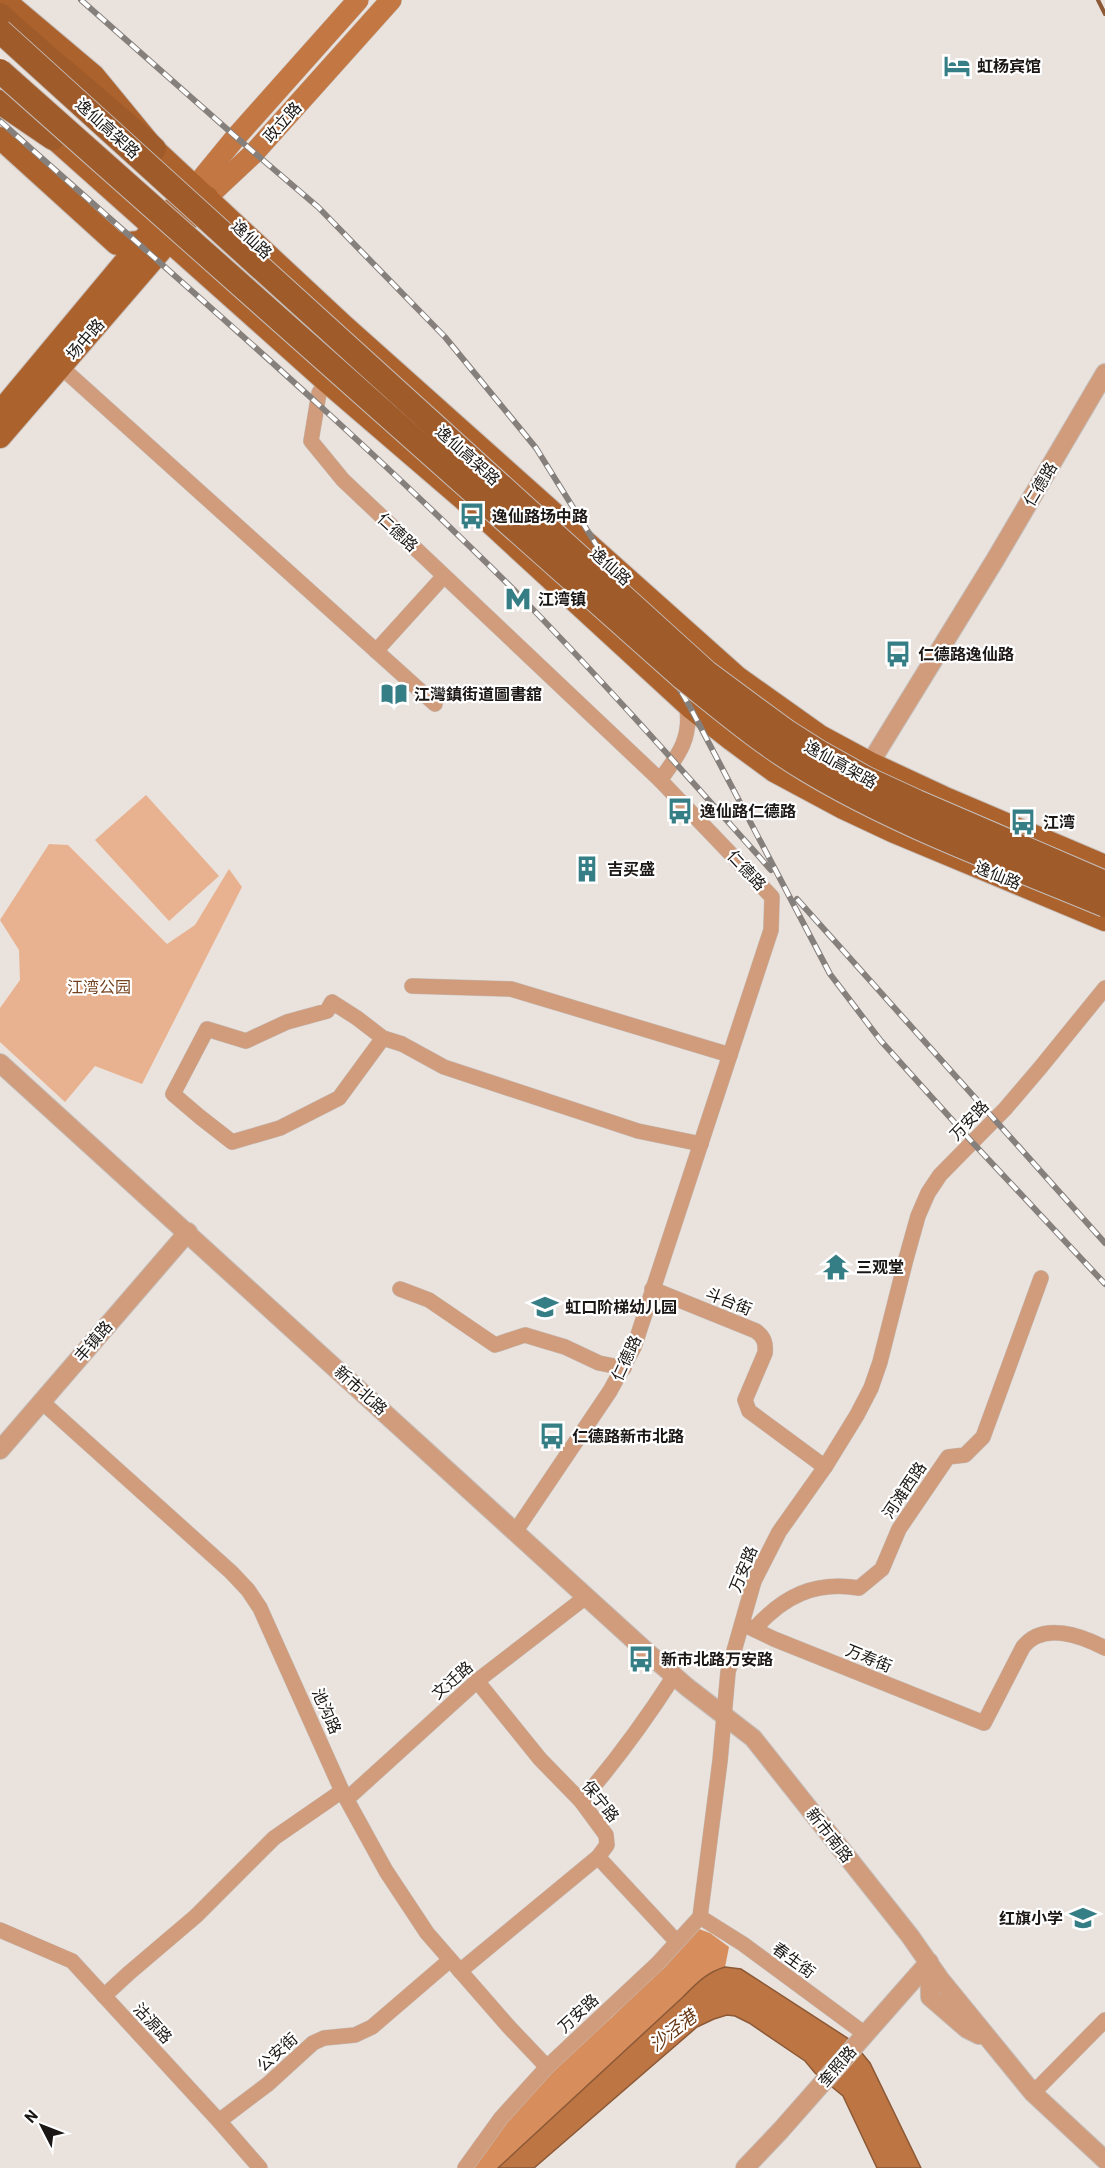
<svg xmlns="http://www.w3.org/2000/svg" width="1105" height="2168" font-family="Barlow,'Noto Sans SC',sans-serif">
<rect width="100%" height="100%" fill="#eae2dd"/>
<g fill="#e8b290">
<polygon points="146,795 219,876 169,921 95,840"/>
<polygon points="49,844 68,845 167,944 195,925 229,869 242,887 142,1084 95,1066 65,1102 0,1042 0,1008 20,980 19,950 0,920"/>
</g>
<path fill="#d88d5d" d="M 699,1929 L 710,1933 L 729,1947 L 725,1967 C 707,1972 696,1984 683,1997 L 498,2168 L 471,2168 L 514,2108 L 565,2057 L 612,2017 L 685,1940 Z"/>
<path fill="#bd7544" stroke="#8c5936" stroke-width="1.5" d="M 725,1967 L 741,1969 L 852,2041 L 870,2063 L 921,2168 L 877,2168 L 843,2096 L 815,2073 L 805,2061 L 749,2023 L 735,2016 L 727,2015 L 714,2019 L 697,2027 L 534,2168 L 498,2168 L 683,1997 C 696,1984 707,1972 725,1967 Z"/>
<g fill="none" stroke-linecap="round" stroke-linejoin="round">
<polyline stroke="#8c5936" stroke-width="4" points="1098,0 1105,14"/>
<g stroke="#c5bdb9" stroke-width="16">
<g id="minor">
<polyline points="61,367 435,704"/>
<polyline points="331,375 319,393 311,441 343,480 660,780 772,897 771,930 634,1347 610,1391 515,1532"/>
<polyline points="376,651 444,576"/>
<path d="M 660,780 C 679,755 693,736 686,703"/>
<polyline points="412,986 511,989 730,1055"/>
<polyline points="383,1038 357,1018 332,1002 327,1011 287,1022 246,1041 207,1029 173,1094 200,1117 232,1142 280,1128 339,1098 383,1038 402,1044 444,1067 638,1131 701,1144"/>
<polyline points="400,1289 429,1300 495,1345 525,1335 565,1347 599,1363 624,1368"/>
<path d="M 652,1289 L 756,1331 C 764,1337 766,1343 765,1353 L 745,1400 L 749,1411 L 825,1467"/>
<polyline points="41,1401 231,1572 248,1590 260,1608 342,1791 386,1871 427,1933 509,2027 547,2067"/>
<path d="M 747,1626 L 774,1639 L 984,1723 L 1023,1647 C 1043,1621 1082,1636 1105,1648"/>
<path d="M 754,1629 C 784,1596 814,1581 859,1588 L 882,1569 L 899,1529 L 948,1457 L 965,1455 L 983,1437 L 1041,1278"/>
<polyline points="347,1799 477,1681 587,1596"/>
<path d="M 581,1801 C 617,1760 645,1721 674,1676"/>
<polyline points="598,1857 677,1942"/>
<polyline points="700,1917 743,1944 865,2034"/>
<polyline points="0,1930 72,1961 219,2121 260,2168"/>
<polyline points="460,1971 598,1857 607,1845 606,1835 581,1801 540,1759 477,1681"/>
<polyline points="104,1996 129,1973 196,1916 274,1838 342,1791"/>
<polyline points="1033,2093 1105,2020"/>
<polyline points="219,2121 268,2084 313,2043 324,2038 355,2035 372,2027 450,1960"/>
<polyline points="465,2168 501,2118 547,2067 658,1963 700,1917 720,1761 728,1672 754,1581 779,1532 825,1467 857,1415 871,1388 880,1362 906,1259 918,1216 928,1193 940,1175 1005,1109 1040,1068 1105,988"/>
</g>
</g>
<g stroke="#c5bdb9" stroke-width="20">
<g id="tertiary">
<polyline points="864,773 995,560 1105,373"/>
<polyline points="0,1063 648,1653 687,1687 753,1738 910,1936 940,1979 1033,2093 1105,2160"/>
<polyline points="0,1450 188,1232"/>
<polyline points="929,1962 930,1997 967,2029 979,2035"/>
<polyline points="745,2168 781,2130 929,1962"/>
</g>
</g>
<g stroke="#c5bdb9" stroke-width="22">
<g id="secondary">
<polyline points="195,187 236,137 358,0"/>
<polyline points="207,197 254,153 391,0"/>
</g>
</g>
<g stroke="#c5bdb9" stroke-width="24">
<g id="primary">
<polyline points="4,0 94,76 154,149 343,325 737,677 820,736 870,763 943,797 1105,866"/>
<polyline points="39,125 326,381 476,510 690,707 732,740 774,771 843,808 892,831 1105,920"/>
<polyline points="0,138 117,244 149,241"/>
<polyline points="0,412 154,227 195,187"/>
<polyline points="0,437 207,197"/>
</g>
</g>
<g stroke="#c5bdb9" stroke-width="26">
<g id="trunk">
<path d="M 0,15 C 50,61 104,103 154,149"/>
<polyline points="0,102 53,138"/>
</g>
</g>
<use href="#minor" stroke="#d09c7b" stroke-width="15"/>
<use href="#tertiary" stroke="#d09c7b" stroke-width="18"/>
<use href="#secondary" stroke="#c37743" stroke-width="21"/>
<use href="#primary" stroke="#ac622d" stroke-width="22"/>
<use href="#trunk" stroke="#a05b2a" stroke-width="24"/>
<g stroke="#86807d" stroke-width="6">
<g id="rail">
<polyline points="81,0 236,137 318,207 445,337 536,448 607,562 690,707 830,974 881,1041 973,1143 1105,1284"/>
<path d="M 0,121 C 175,277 353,429 519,595 C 606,684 688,777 771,870"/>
<polyline points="797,899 1105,1243"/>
</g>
</g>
<use href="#rail" stroke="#fff" stroke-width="4" stroke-dasharray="11" stroke-linecap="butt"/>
<g stroke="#c5bdb9" stroke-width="26" stroke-linecap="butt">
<g id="trunk-bridge">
<polyline points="0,31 707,673 787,732 817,751 867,779 917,802 1105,883"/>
<path d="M 0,71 L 683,678 C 723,710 763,744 807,770 C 900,826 1005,863 1105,905"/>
</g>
</g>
<use href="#trunk-bridge" stroke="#a05b2a" stroke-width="24"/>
</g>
<defs>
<g id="hotel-bare" transform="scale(2.07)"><path d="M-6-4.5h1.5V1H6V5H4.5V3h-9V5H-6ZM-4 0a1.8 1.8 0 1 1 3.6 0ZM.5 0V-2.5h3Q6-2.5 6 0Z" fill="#367e85" stroke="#fff" stroke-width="2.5" paint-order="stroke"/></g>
<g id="bus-bare" transform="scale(2.07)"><path d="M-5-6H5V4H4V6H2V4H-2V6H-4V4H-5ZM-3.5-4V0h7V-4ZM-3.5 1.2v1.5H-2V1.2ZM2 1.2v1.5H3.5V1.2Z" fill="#367e85" stroke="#fff" stroke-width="2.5" paint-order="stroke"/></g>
<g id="metro-bare" transform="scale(2.07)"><path d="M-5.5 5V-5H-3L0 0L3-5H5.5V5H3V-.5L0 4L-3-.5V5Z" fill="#367e85" stroke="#fff" stroke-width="2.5" paint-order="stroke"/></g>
<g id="library-bare" transform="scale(2.07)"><path d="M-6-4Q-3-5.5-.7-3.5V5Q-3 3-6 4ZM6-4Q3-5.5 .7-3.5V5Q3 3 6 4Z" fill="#367e85" stroke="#fff" stroke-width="2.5" paint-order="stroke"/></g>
<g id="building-bare" transform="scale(2.07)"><path d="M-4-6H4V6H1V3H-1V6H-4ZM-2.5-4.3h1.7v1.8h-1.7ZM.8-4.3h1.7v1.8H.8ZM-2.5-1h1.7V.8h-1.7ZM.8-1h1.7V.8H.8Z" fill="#367e85" stroke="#fff" stroke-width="2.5" paint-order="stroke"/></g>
<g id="temple-bare" transform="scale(2.07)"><path d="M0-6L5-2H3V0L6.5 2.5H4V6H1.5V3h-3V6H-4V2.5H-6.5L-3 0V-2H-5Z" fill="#367e85" stroke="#fff" stroke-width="2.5" paint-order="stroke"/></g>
<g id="school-bare" transform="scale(2.07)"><path d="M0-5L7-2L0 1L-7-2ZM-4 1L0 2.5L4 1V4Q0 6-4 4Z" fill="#367e85" stroke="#fff" stroke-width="2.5" paint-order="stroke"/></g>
</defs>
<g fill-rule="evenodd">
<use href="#hotel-bare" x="957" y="66"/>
<use href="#bus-bare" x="472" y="516"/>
<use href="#metro-bare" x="518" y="599"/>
<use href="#bus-bare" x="898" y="654"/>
<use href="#library-bare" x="394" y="694"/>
<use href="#bus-bare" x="680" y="811"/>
<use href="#bus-bare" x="1023" y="822"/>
<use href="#building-bare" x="587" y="869"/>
<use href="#temple-bare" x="836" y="1267"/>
<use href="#school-bare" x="545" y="1307"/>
<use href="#bus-bare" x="552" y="1436"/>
<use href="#bus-bare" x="641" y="1659"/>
<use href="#school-bare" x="1083" y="1918"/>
</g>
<g text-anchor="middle" stroke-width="4.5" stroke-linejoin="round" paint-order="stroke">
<g font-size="16" font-weight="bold" fill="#1a1715" stroke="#fff" text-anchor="start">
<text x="977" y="72">虹杨宾馆</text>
<text x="492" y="522">逸仙路场中路</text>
<text x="538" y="605">江湾镇</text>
<text x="918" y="660">仁德路逸仙路</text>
<text x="414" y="700">江灣鎮街道圖書舘</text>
<text x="700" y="817">逸仙路仁德路</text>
<text x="1043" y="828">江湾</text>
<text x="607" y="875">吉买盛</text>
<text x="856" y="1273">三观堂</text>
<text x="565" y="1313">虹口阶梯幼儿园</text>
<text x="572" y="1442">仁德路新市北路</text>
<text x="661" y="1665">新市北路万安路</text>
<text x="1063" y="1924" text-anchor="end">红旗小学</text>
</g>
<g font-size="16" fill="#1a1715" stroke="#fff">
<text transform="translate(282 122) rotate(-48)" y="6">政立路</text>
<text transform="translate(108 128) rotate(42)" y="6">逸仙高架路</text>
<text transform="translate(252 239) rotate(43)" y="6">逸仙路</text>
<text transform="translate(85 339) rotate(-49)" y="6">场中路</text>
<text transform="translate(468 455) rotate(42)" y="6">逸仙高架路</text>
<text transform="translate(1040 484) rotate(-59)" y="6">仁德路</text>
<text transform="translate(398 532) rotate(43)" y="6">仁德路</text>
<text transform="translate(611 566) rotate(42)" y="6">逸仙路</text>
<text transform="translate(841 764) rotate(29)" y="6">逸仙高架路</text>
<text transform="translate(747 870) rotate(47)" y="6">仁德路</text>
<text transform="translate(998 875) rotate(22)" y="6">逸仙路</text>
<text transform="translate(969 1120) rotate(-46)" y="6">万安路</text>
<text transform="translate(729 1301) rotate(22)" y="6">斗台街</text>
<text transform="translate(93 1341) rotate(-49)" y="6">丰镇路</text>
<text transform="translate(626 1358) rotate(-65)" y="6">仁德路</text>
<text transform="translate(361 1390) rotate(42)" y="6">新市北路</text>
<text transform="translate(904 1490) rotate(-56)" y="6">河滩西路</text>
<text transform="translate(743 1569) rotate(-68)" y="6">万安路</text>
<text transform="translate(869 1658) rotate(22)" y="6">万寿街</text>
<text transform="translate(452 1680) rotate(-41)" y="6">文迁路</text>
<text transform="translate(327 1711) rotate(66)" y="6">池沟路</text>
<text transform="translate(601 1801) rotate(51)" y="6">保宁路</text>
<text transform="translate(830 1835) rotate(52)" y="6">新市南路</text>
<text transform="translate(794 1960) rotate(36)" y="6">春生街</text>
<text transform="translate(578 2013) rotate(-43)" y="6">万安路</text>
<text transform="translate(153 2023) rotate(47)" y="6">沽源路</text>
<text transform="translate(277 2052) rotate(-42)" y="6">公安街</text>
<text transform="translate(837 2066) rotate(-49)" y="6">奎照路</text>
</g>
<g font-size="16" fill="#74421e" stroke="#fff">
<text x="99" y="993">江湾公园</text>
</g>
<g font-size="18" font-style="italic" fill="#683712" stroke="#fff">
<text transform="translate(673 2031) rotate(-38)" y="6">沙泾港</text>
</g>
</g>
<g transform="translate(42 2126) rotate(312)" stroke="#ffffff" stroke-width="4.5" paint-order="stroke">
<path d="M0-4.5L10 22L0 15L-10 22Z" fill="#1a1715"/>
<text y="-9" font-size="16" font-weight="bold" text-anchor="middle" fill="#1a1715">N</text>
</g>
</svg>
